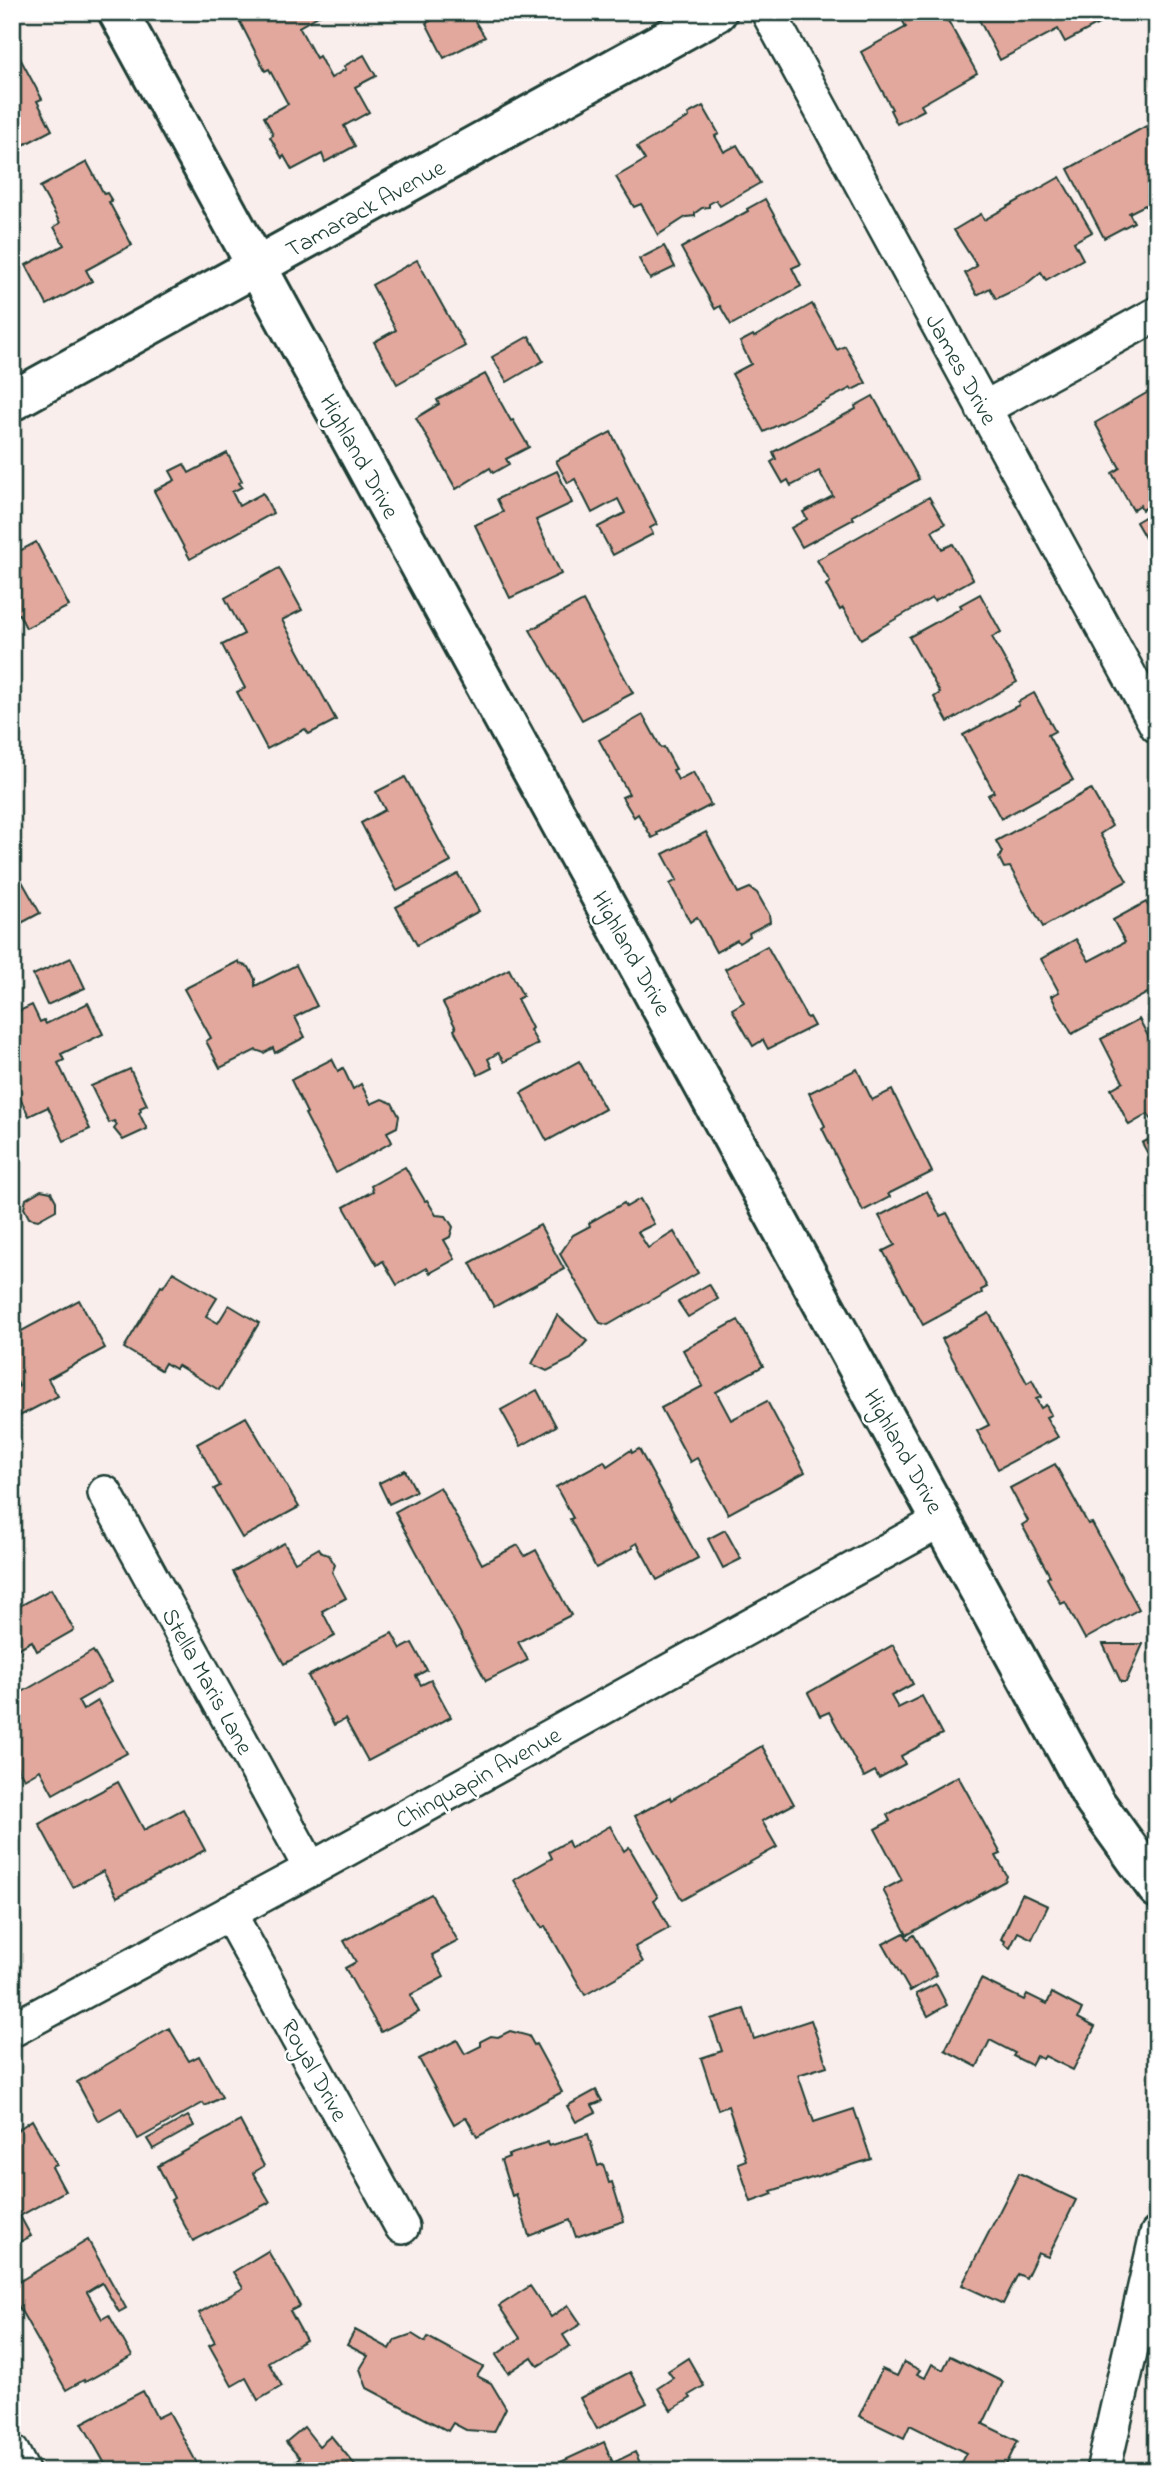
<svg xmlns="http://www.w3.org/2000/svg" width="1169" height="2483" font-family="'Indie Flower',sans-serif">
<rect width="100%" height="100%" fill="#f9eeeb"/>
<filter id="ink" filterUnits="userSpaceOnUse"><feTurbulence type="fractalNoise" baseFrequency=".0143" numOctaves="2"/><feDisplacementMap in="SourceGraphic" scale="14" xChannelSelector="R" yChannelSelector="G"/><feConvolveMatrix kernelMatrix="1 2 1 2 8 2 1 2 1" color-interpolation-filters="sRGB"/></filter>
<g filter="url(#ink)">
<g fill="#e2a89d" stroke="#1f3d34" stroke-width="2">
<polygon points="235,12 325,12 299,27 316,58 319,56 331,78 346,69 344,66 364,55 376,76 355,87 369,112 344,126 355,146 325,162 322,154 292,170 284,156 282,158 270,137 273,135 271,130 264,117 288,104 269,69 265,71"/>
<polygon points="433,12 469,12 485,37 444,58 426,23 436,18"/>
<polygon points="908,12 947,12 949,15 946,17 977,73 921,105 924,110 897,124 890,110 892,109 861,52 906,27 900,16"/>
<polygon points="975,12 1099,12 1104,21 1065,42 1058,29 1000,60"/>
<polygon points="12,57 14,61 20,58 42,99 37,101 52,130 12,151"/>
<polygon points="703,106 719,134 715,136 724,152 737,145 760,183 720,206 716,200 709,204 709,207 702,208 695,213 695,216 686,217 658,235 641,204 634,207 616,177 645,160 637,147 689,117 688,114"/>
<polygon points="1146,126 1157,146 1157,223 1145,205 1129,213 1134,222 1104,238 1068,169"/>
<polygon points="87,162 104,194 107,193 112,201 109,202 132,245 86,270 92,281 47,305 26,265 64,245 54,227 60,223 40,187"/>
<polygon points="1060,177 1092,232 1074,242 1083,259 1046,280 1041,272 1025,285 996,299 990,288 977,295 965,273 977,266 954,230 981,214 984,220"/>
<polygon points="765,199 801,264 792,268 801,286 731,325 720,306 715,309 681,248 748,211 747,209"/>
<polygon points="664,246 675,267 650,279 639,259"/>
<polygon points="417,260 465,346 397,384 374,342 396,330 372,285"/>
<polygon points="812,304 837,350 845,346 866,383 852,390 851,388 764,432 732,374 751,364 740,342 753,335 754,337"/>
<polygon points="529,336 543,361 507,382 492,357"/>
<polygon points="485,374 511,421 513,420 529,447 506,459 509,464 493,473 490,468 456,489 416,418 439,404 437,400"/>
<polygon points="1157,387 1157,494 1152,497 1155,502 1142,510 1140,505 1133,510 1112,473 1120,468 1095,423"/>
<polygon points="873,396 919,479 852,516 854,519 802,547 791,528 807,519 803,512 833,496 819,471 791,486 788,480 783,483 771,462 776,459 773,452 856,409 855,406"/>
<polygon points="611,432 657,524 650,528 653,534 613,555 598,527 625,513 618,499 592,513 575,479 568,483 556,461"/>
<polygon points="227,453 242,481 239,483 242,487 232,492 239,506 263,493 273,513 190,559 154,491 175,480 170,471 184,464 189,473"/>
<polygon points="557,471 572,503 536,520 561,574 510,598 475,525 503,512 497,499"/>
<polygon points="929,497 945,524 932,531 942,549 953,544 973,579 934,601 932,598 861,639 843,608 840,610 826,585 830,582 817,560"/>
<polygon points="1155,511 1157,515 1157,559 1136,522"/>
<polygon points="36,542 69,606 26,628 19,614 12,618 12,555"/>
<polygon points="279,568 302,610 282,620 336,720 309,734 305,729 267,749 237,692 245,688 222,645 244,634 225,598"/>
<polygon points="980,594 1001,632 992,637 1017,682 948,722 934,697 940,693 909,637 962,608 960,605"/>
<polygon points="583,601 633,693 582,720 530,630"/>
<polygon points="1034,693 1055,731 1048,735 1073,780 1001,819 988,795 994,792 963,735 1019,705 1018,702"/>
<polygon points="643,715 661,748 664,747 676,769 673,770 678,780 693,772 711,805 657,833 658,835 652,838 638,814 634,817 622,797 629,794 599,740"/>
<polygon points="405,777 451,862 397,891 361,823 385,810 376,792"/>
<polygon points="1091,789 1112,826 1100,834 1127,881 1043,927 1010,867 1004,868 999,858 1002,852 996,841"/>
<polygon points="706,832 738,893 750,888 757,893 769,914 770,922 749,933 750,936 739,943 737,940 716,952 697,917 690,922 670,884 677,880 663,854"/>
<polygon points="458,874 479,911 417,945 396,907"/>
<polygon points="19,876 40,913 12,928 12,880"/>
<polygon points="1146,902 1157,922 1157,988 1072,1034 1051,996 1059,992 1041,959 1076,939 1089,961 1125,942 1113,920"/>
<polygon points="767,946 807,1018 809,1017 814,1026 768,1049 763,1040 753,1046 732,1009 744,1002 725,969"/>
<polygon points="71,958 85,988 47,1005 33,975"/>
<polygon points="239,961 240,964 249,967 255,979 255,986 296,965 317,1006 295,1017 305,1037 275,1053 273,1048 264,1053 256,1050 220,1068 206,1041 211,1038 184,989"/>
<polygon points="509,969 523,996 517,999 532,1028 530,1030 538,1044 504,1062 498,1053 488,1059 492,1068 478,1075 454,1030 456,1028 443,1003"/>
<polygon points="88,1003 103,1034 61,1054 64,1060 58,1063 90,1129 64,1141 48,1107 29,1116 12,1082 12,1012 13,1014 32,1005 40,1022 44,1020 46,1024"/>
<polygon points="1157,1008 1157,1028 1148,1013"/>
<polygon points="1139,1019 1157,1053 1157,1117 1152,1120 1148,1114 1129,1125 1111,1089 1123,1082 1101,1039"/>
<polygon points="332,1059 338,1071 343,1068 353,1089 361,1084 371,1104 382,1099 392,1103 399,1116 397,1127 387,1132 392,1142 336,1173 305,1114 307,1113 291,1080"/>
<polygon points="579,1061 605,1109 547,1141 521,1093"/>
<polygon points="130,1069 147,1105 140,1108 141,1111 139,1113 147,1129 123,1140 114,1129 117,1125 114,1121 109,1123 91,1086"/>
<polygon points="857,1069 872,1100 892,1090 932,1172 888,1194 890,1197 863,1211 822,1128 825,1126 809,1093"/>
<polygon points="1157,1135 1157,1170 1142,1143"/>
<polygon points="12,1151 19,1162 12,1166"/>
<polygon points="405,1167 425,1201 427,1200 436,1215 446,1216 453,1227 450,1237 444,1240 455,1259 430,1273 427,1268 397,1285 383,1261 377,1265 344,1207 373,1191 371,1186"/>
<polygon points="41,1190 51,1192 56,1201 56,1210 38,1220 29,1218 24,1208 26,1199"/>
<polygon points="927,1191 940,1216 947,1213 987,1287 981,1290 982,1293 923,1325 883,1251 895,1245 879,1216"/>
<polygon points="640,1199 654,1224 638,1232 648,1248 674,1232 698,1273 608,1325 600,1323 560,1254 573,1235 590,1226 589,1223 624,1203 626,1207"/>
<polygon points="540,1225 564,1269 494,1307 470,1263"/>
<polygon points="173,1272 217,1298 206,1316 218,1323 229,1305 259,1323 219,1390 177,1365 175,1369 165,1363 161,1370 124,1348 161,1286 163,1287"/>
<polygon points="709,1284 718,1299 688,1317 678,1302"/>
<polygon points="79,1300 105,1348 48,1379 58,1396 12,1420 12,1381 16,1388 19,1386 12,1372 12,1336"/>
<polygon points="989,1313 1027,1383 1032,1380 1041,1397 1036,1399 1041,1408 1046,1405 1051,1415 1046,1417 1058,1437 998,1469 977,1431 989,1425 942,1339"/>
<polygon points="557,1315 587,1341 571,1359 547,1371 532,1364"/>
<polygon points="738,1320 763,1366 716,1392 731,1420 767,1401 805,1472 728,1514 697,1458 690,1462 661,1408 703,1386 683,1350"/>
<polygon points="537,1390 556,1426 521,1446 501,1410"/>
<polygon points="246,1417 299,1507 242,1538 214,1489 220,1486 197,1444"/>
<polygon points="639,1449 698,1558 657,1580 637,1543 632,1546 633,1548 596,1568 570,1519 573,1518 556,1487 604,1461 607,1466 631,1450 632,1453"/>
<polygon points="1055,1464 1088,1524 1092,1523 1139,1609 1085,1639 1065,1602 1061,1604 1047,1578 1050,1576 1022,1525 1028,1521 1010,1488"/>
<polygon points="405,1470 416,1491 389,1504 379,1483"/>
<polygon points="440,1487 482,1564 518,1545 525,1556 536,1550 571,1615 518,1642 528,1660 486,1681 395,1512"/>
<polygon points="725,1530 741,1559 723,1568 708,1539"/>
<polygon points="284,1543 295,1562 319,1548 322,1553 329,1555 335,1565 332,1572 346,1598 322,1611 335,1636 284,1664 233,1572"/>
<polygon points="51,1589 74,1630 37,1651 32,1641 12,1652 12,1597 14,1596 20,1606"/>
<polygon points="392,1633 401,1649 412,1643 427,1670 416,1676 421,1685 431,1680 451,1717 368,1761 345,1719 334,1725 308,1676"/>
<polygon points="1103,1644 1143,1644 1126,1682 1121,1682"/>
<polygon points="893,1645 913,1684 891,1696 898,1708 922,1696 942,1734 901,1756 905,1764 879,1778 875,1771 864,1777 829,1712 820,1716 808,1693"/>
<polygon points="93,1651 111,1682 78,1701 83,1710 98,1701 127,1753 53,1794 40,1770 24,1779 12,1758 12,1732 18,1729 12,1719 12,1698"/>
<polygon points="762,1746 794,1804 762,1821 777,1847 682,1900 635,1816 670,1797 671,1800"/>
<polygon points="958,1776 1001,1854 996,1856 1007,1876 1005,1881 907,1935 883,1890 902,1880 875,1829 890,1821 887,1815"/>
<polygon points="118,1782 144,1830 183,1809 205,1850 117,1897 103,1871 73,1887 39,1824"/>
<polygon points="610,1826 624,1851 629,1847 658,1897 654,1900 669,1928 635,1947 643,1962 585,1995 545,1926 542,1928 514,1880 552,1858 549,1852 568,1841 571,1848"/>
<polygon points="431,1894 458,1941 432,1955 444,1977 410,1995 419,2012 381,2032 345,1968 356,1962 344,1941"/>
<polygon points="1022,1894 1048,1906 1032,1939 1018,1932 1010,1948 1004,1944 1005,1941 1001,1939"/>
<polygon points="904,1933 908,1939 914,1935 937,1975 910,1991 883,1944"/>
<polygon points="981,1979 1024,2000 1027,1994 1047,2004 1052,1993 1082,2009 1078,2018 1095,2027 1073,2070 1045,2056 1043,2059 1036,2056 1031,2065 1013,2056 1015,2053 990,2040 977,2067 945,2050"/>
<polygon points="936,1984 947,2005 928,2016 916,1994"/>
<polygon points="744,2009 754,2039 811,2020 827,2066 798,2075 814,2122 854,2109 871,2159 771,2191 773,2194 751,2202 738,2163 746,2160 728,2106 718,2110 701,2058 722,2051 711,2019"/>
<polygon points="169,2028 189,2061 199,2056 222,2097 205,2106 203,2103 138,2139 121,2108 98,2121 77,2082"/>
<polygon points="510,2031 529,2036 534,2045 536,2044 562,2092 477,2137 466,2117 454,2124 419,2059 457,2040 465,2054 481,2046 481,2041 491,2036 498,2037"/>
<polygon points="596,2090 602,2101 592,2105 596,2112 576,2122 567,2106"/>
<polygon points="188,2116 194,2126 153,2149 147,2139"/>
<polygon points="32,2120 57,2165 52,2167 65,2191 20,2216 31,2236 12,2246 12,2134"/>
<polygon points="240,2121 264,2166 253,2173 270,2202 193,2241 171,2200 174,2198 158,2166"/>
<polygon points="588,2134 598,2166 603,2164 609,2183 612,2182 624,2221 576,2237 570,2220 529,2236 516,2194 512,2196 501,2160 509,2157 508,2155 548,2142 549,2146"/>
<polygon points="1019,2173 1076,2200 1048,2257 1038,2253 1026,2278 1018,2274 1003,2304 962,2285"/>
<polygon points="88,2240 126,2308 119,2312 102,2283 87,2292 102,2319 109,2315 132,2356 85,2382 84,2380 66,2390 12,2295 12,2286"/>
<polygon points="268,2251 300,2306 290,2311 306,2340 268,2362 282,2386 258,2400 246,2378 232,2386 209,2345 215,2342 199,2313 243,2288 233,2272"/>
<polygon points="530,2286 551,2317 568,2305 581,2324 563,2335 570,2346 538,2366 532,2357 508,2373 496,2355 520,2338 499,2306"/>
<polygon points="355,2330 390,2349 395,2340 412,2334 425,2342 428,2337 483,2367 477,2376 491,2383 506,2408 494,2432 466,2430 453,2423 448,2431 367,2388 360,2369 368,2356 347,2345"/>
<polygon points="950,2356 1003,2382 983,2424 1018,2441 1003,2471 974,2471 960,2464 966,2453 910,2425 904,2438 859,2416 882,2369 897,2376 904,2362 920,2370 917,2374 925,2378 932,2364 943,2370"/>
<polygon points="688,2358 704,2386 689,2395 691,2398 671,2410 658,2388 673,2378 668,2371"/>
<polygon points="630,2372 647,2403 597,2429 580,2398"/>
<polygon points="143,2391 157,2418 169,2412 199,2467 192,2471 109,2471 82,2423"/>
<polygon points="304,2427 319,2446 331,2436 360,2471 285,2471 300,2458 286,2442"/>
<polygon points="604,2442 613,2463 635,2452 644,2471 554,2471 552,2466"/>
</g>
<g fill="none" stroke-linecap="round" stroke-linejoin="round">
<g stroke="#1f3d34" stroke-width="38">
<g id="street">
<polyline points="768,12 1157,726"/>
<polyline points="983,409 1157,314"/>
<polyline points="105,1493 311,1869"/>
<polyline points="229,1913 402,2227"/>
<polyline points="12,2030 311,1869 942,1520"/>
<polyline points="12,2452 22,2471"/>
<polyline points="1103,2471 1157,2234"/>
</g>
</g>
<g stroke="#1f3d34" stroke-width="44">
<g id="secondary">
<polyline points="118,12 1095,1802 1157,1888"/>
<polyline points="12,401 717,12"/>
</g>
</g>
<use href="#street" stroke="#fff" stroke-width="33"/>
<use href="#secondary" stroke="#fff" stroke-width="38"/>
</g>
</g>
<g text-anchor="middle" stroke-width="5" stroke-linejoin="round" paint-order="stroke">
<g font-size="24" fill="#1f3d34" stroke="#fff">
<text transform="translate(365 208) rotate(-29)" y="8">Tamarack Avenue</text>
<text transform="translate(962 369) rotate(61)" y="8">James Drive</text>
<text transform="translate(360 456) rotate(61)" y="8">Highland Drive</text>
<text transform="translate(632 953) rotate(61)" y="8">Highland Drive</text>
<text transform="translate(904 1451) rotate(61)" y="8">Highland Drive</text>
<text transform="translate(208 1681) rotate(61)" y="8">Stella Maris Lane</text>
<text transform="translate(478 1777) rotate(-29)" y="8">Chinquapin Avenue</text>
<text transform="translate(315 2070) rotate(61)" y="8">Royal Drive</text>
</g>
</g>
<rect width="1169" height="2483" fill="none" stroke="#fff" stroke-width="42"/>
<rect x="21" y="21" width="1127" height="2441" fill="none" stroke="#1f3d34" stroke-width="2.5" filter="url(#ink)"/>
</svg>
